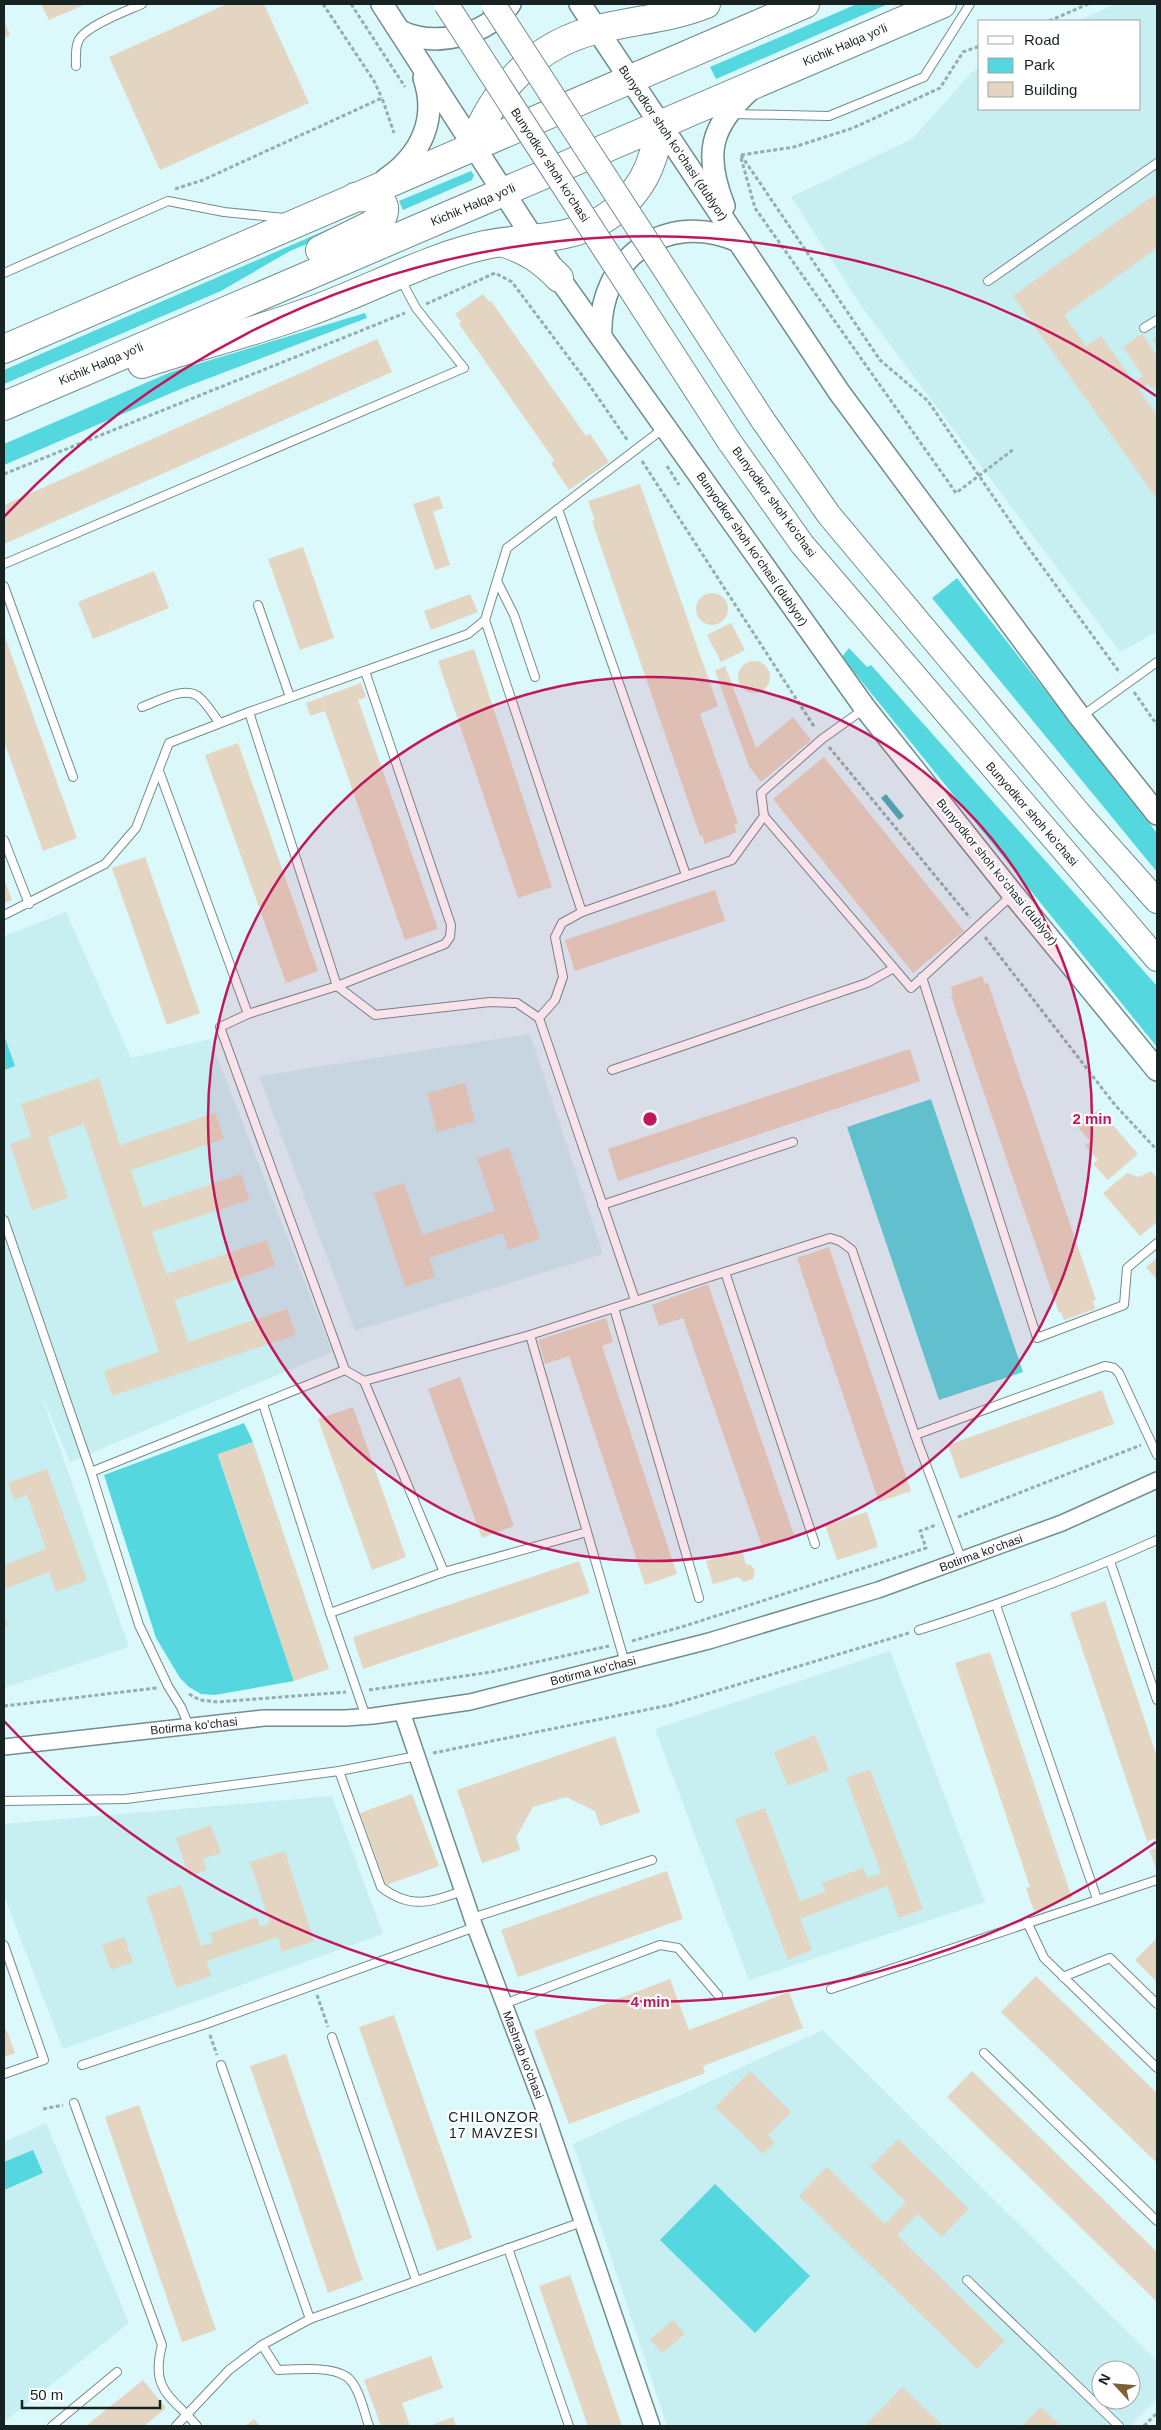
<svg xmlns="http://www.w3.org/2000/svg" width="1161" height="2430" font-family="Helvetica,sans-serif">
<rect width="100%" height="100%" fill="#dbf9fb"/>
<g fill="#c7eff2" fill-rule="evenodd">
<polygon points="1115,4 1157,4 1157,632 1120,652 862,307 791,197 912,139 972,72 980,69 980,109 1140,109 1140,21 1078,21"/>
<polygon points="66,912 131,1058 210,1039 332,1352 70,1462 41,1394 129,1647 4,1688 4,936"/>
<polygon points="530,1034 603,1254 355,1331 259,1076"/>
<polygon points="890,1651 985,1902 749,1980 655,1729"/>
<polygon points="332,1796 383,1934 63,2049 4,1896 4,1824"/>
<path d="M 823,2030 L 1157,2361 L 1157,2399 L 1130,2426 L 667,2426 L 573,2144 ZM 1101,2370 L 1131,2370 L 1131,2400 L 1101,2400 Z"/>
<polygon points="46,2123 129,2323 4,2422 4,2142"/>
</g>
<g fill="#54d7df">
<polygon points="857,4 888,4 716,79 710,67"/>
<polygon points="471,171 474,175 472,180 403,210 399,201"/>
<polygon points="370,211 372,217 290,251 221,291 4,384 4,370"/>
<polygon points="365,313 367,318 183,388 4,465 4,444 171,372"/>
<polygon points="957,578 1157,833 1157,872 932,598"/>
<polygon points="849,648 867,667 871,665 1157,986 1157,1047 842,657"/>
<polygon points="4,1035 15,1066 4,1070"/>
<polygon points="931,1099 1023,1372 939,1400 847,1127"/>
<polygon points="244,1423 253,1442 218,1455 294,1681 215,1695 201,1694 189,1687 180,1678 156,1638 104,1475"/>
<polygon points="33,2150 43,2173 4,2190 4,2162"/>
<polygon points="715,2184 810,2276 755,2333 660,2240"/>
</g>
<polygon fill="#45b2b9" points="886,794 904,816 899,820 881,798"/>
<g fill="#e3d5c1">
<polygon points="41,4 86,4 49,20"/>
<polygon points="227,4 264,4 309,103 160,170 109,57"/>
<polygon points="4,21 10,35 4,38"/>
<polygon points="1157,193 1157,248 1064,315 1086,346 1101,336 1134,382 1143,376 1123,347 1142,334 1157,356 1157,387 1154,390 1149,384 1139,390 1157,415 1157,499 1013,296"/>
<polygon points="483,294 489,302 491,301 586,436 590,434 609,462 569,490 551,463 554,460 459,324 461,322 455,314"/>
<polygon points="1157,336 1157,347 1152,340"/>
<polygon points="377,339 392,372 4,544 4,505"/>
<polygon points="640,484 718,706 700,714 738,823 734,825 737,832 705,844 702,835 700,836 592,521 595,520 588,501"/>
<polygon points="439,496 443,508 433,512 450,565 435,570 413,504"/>
<polygon points="303,547 334,638 300,650 268,559"/>
<polygon points="154,571 169,608 93,639 78,602"/>
<circle cx="712" cy="609" r="16"/>
<polygon points="470,594 478,612 431,630 424,611"/>
<polygon points="731,623 745,650 721,662 707,635"/>
<polygon points="4,634 77,838 43,851 4,741"/>
<polygon points="474,649 552,887 518,898 438,661"/>
<circle cx="754" cy="677" r="16"/>
<polygon points="725,666 756,748 793,717 811,740 761,782 749,766 715,671"/>
<polygon points="361,683 366,697 358,700 438,929 405,940 325,711 310,716 306,703"/>
<polygon points="238,743 318,971 286,983 205,755"/>
<polygon points="824,757 964,931 913,973 773,799"/>
<polygon points="145,857 200,1013 167,1025 112,868"/>
<polygon points="4,879 12,900 4,903"/>
<polygon points="715,890 725,921 575,971 565,940"/>
<polygon points="982,976 985,984 988,983 1096,1300 1093,1301 1095,1309 1064,1320 1061,1312 1059,1313 951,996 953,995 951,987"/>
<polygon points="910,1049 920,1081 618,1181 608,1149"/>
<polygon points="99,1078 120,1145 215,1113 224,1139 131,1170 143,1207 241,1174 249,1200 152,1232 166,1274 267,1240 275,1266 175,1300 188,1342 287,1309 296,1335 112,1396 104,1371 159,1352 84,1124 48,1137 68,1198 32,1210 10,1144 31,1137 21,1104"/>
<polygon points="465,1083 475,1121 437,1132 427,1093"/>
<polygon points="1099,1109 1138,1154 1108,1180 1093,1164 1098,1160 1085,1146 1090,1141 1078,1127"/>
<polygon points="509,1148 540,1239 508,1250 503,1233 429,1258 435,1277 405,1287 374,1193 404,1183 422,1235 495,1211 477,1158"/>
<polygon points="1151,1171 1157,1178 1157,1222 1140,1236 1103,1193 1127,1173 1139,1177"/>
<polygon points="829,1247 911,1491 879,1502 797,1258"/>
<polygon points="1157,1258 1157,1280 1146,1267"/>
<polygon points="708,1284 794,1535 762,1546 683,1318 659,1326 652,1305"/>
<polygon points="606,1318 613,1342 602,1346 677,1574 645,1585 569,1356 545,1364 538,1340"/>
<polygon points="460,1377 514,1526 482,1538 428,1389"/>
<polygon points="1102,1390 1114,1424 960,1479 948,1445"/>
<polygon points="353,1407 406,1557 372,1570 318,1419"/>
<polygon points="253,1442 329,1669 294,1681 218,1454"/>
<polygon points="47,1469 87,1580 56,1592 49,1572 4,1589 4,1565 46,1549 27,1495 14,1500 8,1483"/>
<polygon points="867,1512 878,1547 837,1560 825,1525"/>
<polygon points="742,1550 746,1564 751,1565 755,1570 753,1579 744,1582 738,1577 713,1584 706,1561"/>
<polygon points="579,1561 590,1593 363,1669 353,1637"/>
<polygon points="1105,1601 1157,1757 1157,1838 1147,1841 1070,1613"/>
<polygon points="4,1614 8,1625 4,1627"/>
<polygon points="990,1652 1072,1898 1034,1911 1026,1888 1030,1887 955,1663"/>
<polygon points="815,1735 829,1770 788,1786 774,1752"/>
<polygon points="615,1736 640,1812 600,1826 595,1811 566,1797 533,1807 516,1837 520,1850 482,1863 457,1790"/>
<polygon points="870,1769 923,1909 899,1918 887,1886 800,1919 812,1950 788,1960 735,1819 765,1808 800,1901 825,1892 822,1883 863,1868 867,1878 881,1873 846,1778"/>
<polygon points="412,1794 439,1866 386,1885 360,1813"/>
<polygon points="211,1825 221,1853 203,1859 207,1870 189,1876 176,1838"/>
<polygon points="1157,1848 1157,1868 1156,1869 1149,1850"/>
<polygon points="285,1851 314,1941 282,1952 278,1937 206,1961 211,1976 176,1988 146,1897 181,1885 201,1946 213,1943 210,1933 257,1917 260,1927 270,1923 250,1862"/>
<polygon points="667,1871 683,1919 518,1977 501,1930"/>
<polygon points="124,1937 133,1962 111,1970 102,1945"/>
<polygon points="1157,1938 1157,1982 1135,1960"/>
<polygon points="1036,1976 1157,2093 1157,2163 1001,2012"/>
<polygon points="670,1979 689,2030 789,1992 803,2028 703,2066 705,2073 569,2124 534,2031"/>
<polygon points="394,2015 472,2238 437,2251 359,2027"/>
<polygon points="4,2024 15,2053 4,2057"/>
<polygon points="286,2054 363,2280 328,2293 250,2066"/>
<polygon points="750,2071 791,2112 768,2135 775,2142 763,2154 715,2107"/>
<polygon points="972,2071 1157,2252 1157,2302 947,2097"/>
<polygon points="139,2105 216,2330 182,2342 105,2117"/>
<polygon points="898,2139 969,2209 942,2237 918,2214 897,2235 1005,2341 977,2369 799,2196 827,2167 885,2224 906,2202 870,2167"/>
<polygon points="570,2275 622,2426 588,2426 539,2286"/>
<polygon points="673,2320 685,2334 662,2353 650,2339"/>
<polygon points="431,2356 443,2388 402,2403 410,2426 381,2426 364,2380"/>
<polygon points="143,2380 166,2408 144,2426 86,2426"/>
<polygon points="902,2387 943,2426 865,2426"/>
<polygon points="1041,2407 1061,2426 1022,2426"/>
<polygon points="453,2417 456,2426 429,2426"/>
<polygon points="254,2419 260,2426 245,2426"/>
</g>
<g fill="none" stroke-linecap="round" stroke-linejoin="round">
<g stroke="#728d8f" stroke-width="10">
<g id="lane">
<path d="M 76,66 C 76,59 75,49 78,42 C 82,27 129,10 142,4"/>
<polyline points="733,114 829,116 924,77 970,4"/>
<polyline points="4,273 168,201 224,212 285,218"/>
<polyline points="988,281 1157,163"/>
<polyline points="1144,328 1157,320"/>
<polyline points="558,509 686,875"/>
<polyline points="4,564 464,368 416,308 401,280"/>
<polyline points="497,581 514,615 535,677"/>
<polyline points="4,586 73,777"/>
<polyline points="258,605 290,697"/>
<polyline points="485,620 582,912"/>
<path d="M 142,707 C 157,702 186,684 200,698 C 208,705 213,715 220,723"/>
<polyline points="249,712 337,986 445,944 450,937 451,925 365,671"/>
<polyline points="1082,716 1157,662"/>
<polyline points="159,771 248,1014"/>
<polyline points="764,816 911,988 1012,895"/>
<polyline points="4,840 29,904"/>
<polyline points="4,915 105,864 136,828 169,743 249,712 468,634 485,620 507,548 664,428"/>
<polyline points="922,977 1037,1338 1124,1305 1127,1268 1157,1243"/>
<polyline points="612,1070 867,983 894,968"/>
<polyline points="602,1205 793,1142"/>
<polyline points="4,1220 91,1472 139,1625 168,1686 181,1707 189,1726"/>
<polyline points="725,1272 815,1544"/>
<polyline points="635,1300 539,1018 555,1000 563,977 555,937 562,923 582,912 732,860 764,816 761,793 822,739 864,709"/>
<polyline points="614,1308 699,1598"/>
<polyline points="530,1335 830,1238 840,1241 852,1250 915,1435 962,1561"/>
<polyline points="345,1370 220,1027 248,1014 337,986 375,1015 490,1002 517,1003 539,1018"/>
<polyline points="364,1381 444,1572"/>
<polyline points="263,1404 330,1613"/>
<polyline points="915,1435 1105,1366 1114,1368 1119,1373 1157,1455"/>
<polyline points="91,1472 345,1370 364,1381 530,1335 625,1663"/>
<polyline points="1110,1561 1157,1700"/>
<polyline points="996,1605 1097,1899"/>
<path d="M 919,1630 C 1000,1604 1079,1575 1157,1540"/>
<polyline points="366,1717 330,1613 444,1572 587,1532"/>
<path d="M 339,1771 L 381,1887 C 411,1910 430,1902 463,1891"/>
<polyline points="4,1801 126,1799 339,1771 417,1756"/>
<polyline points="472,1918 652,1860"/>
<polyline points="1027,1922 1044,1958 1157,2068"/>
<polyline points="4,1945 44,2060 4,2074"/>
<polyline points="1063,1977 1110,1958 1157,2004"/>
<polyline points="831,1989 1157,1880"/>
<polyline points="504,2004 660,1945 678,1948 718,1995"/>
<polyline points="332,2037 416,2280"/>
<polyline points="984,2053 1157,2221"/>
<polyline points="82,2065 206,2024 475,1927"/>
<polyline points="221,2065 310,2319"/>
<path d="M 74,2103 L 162,2345 C 150,2391 171,2395 197,2426"/>
<polyline points="508,2248 569,2426"/>
<polyline points="967,2280 1119,2426"/>
<path d="M 262,2345 L 278,2370 C 296,2369 332,2366 347,2377 C 359,2386 364,2412 369,2426"/>
<polyline points="52,2426 117,2372"/>
<polyline points="176,2426 229,2370 262,2345 310,2319 582,2222"/>
</g>
</g>
<g stroke="#728d8f" stroke-width="18">
<g id="street">
<polyline points="402,1712 475,1927 542,2104 652,2426"/>
<polyline points="4,1747 264,1718 345,1718 373,1716 470,1702 709,1641 878,1590 1062,1523 1157,1480"/>
</g>
</g>
<g stroke="#728d8f" stroke-width="24">
<g id="secondary">
<polyline points="382,4 559,278 865,708 1013,894 1157,1070"/>
<polyline points="580,4 839,392 1080,717 1157,814"/>
<path d="M 400,31 C 436,48 485,36 510,4"/>
<path d="M 386,179 C 421,155 438,119 424,78"/>
<path d="M 724,206 C 704,155 709,127 751,89"/>
<path d="M 601,337 C 597,259 666,209 738,241"/>
</g>
</g>
<g stroke="#728d8f" stroke-width="26">
<g id="primary">
<polyline points="762,419 829,515 1082,817 1157,901"/>
<polyline points="729,441 802,544 1157,959"/>
</g>
</g>
<g stroke="#728d8f" stroke-width="30">
<g id="highway">
<path d="M 473,146 C 493,88 538,43 599,29 C 635,20 671,18 706,4"/>
<path d="M 504,243 C 527,250 543,261 559,278"/>
<path d="M 320,250 L 381,220 C 392,198 372,197 355,197"/>
<polyline points="4,349 805,4"/>
<path d="M 142,364 C 197,346 254,332 308,312 C 365,292 426,258 485,245 C 523,237 568,241 602,220 C 640,197 654,166 660,124"/>
<polyline points="4,406 942,4"/>
</g>
</g>
<g stroke="#95adae" stroke-width="3" stroke-dasharray="4 2.5" stroke-linecap="butt">
<polyline points="323,4 374,81 382,98"/>
<polyline points="351,4 405,87"/>
<polyline points="1049,21 1088,4"/>
<polyline points="741,155 880,360 928,401 1025,543 1120,673"/>
<polyline points="741,155 794,147 853,128 940,88 963,52 980,46"/>
<polyline points="741,158 755,208 956,493 1014,449"/>
<polyline points="175,189 203,180 382,98 394,133"/>
<polyline points="426,304 495,273 512,282 590,386 628,441"/>
<polyline points="642,461 815,728"/>
<polyline points="667,466 679,485"/>
<polyline points="4,474 405,313"/>
<polyline points="1134,692 1157,725"/>
<polyline points="829,747 970,918"/>
<polyline points="985,937 1115,1105 1157,1150"/>
<polyline points="958,1517 1141,1445"/>
<polyline points="632,1641 688,1625 926,1548 920,1531 936,1525"/>
<polyline points="369,1690 491,1672 609,1646"/>
<polyline points="189,1694 200,1700 218,1702 346,1692"/>
<polyline points="4,1706 157,1688"/>
<polyline points="433,1753 670,1705 909,1633"/>
<polyline points="317,1995 328,2027"/>
<polyline points="210,2035 217,2055"/>
<polyline points="43,2109 63,2105"/>
<polyline points="1144,2426 1157,2413"/>
</g>
<use href="#lane" stroke="#fff" stroke-width="8"/>
<use href="#street" stroke="#fff" stroke-width="15"/>
<use href="#secondary" stroke="#fff" stroke-width="21"/>
<use href="#primary" stroke="#fff" stroke-width="24"/>
<use href="#highway" stroke="#fff" stroke-width="28"/>
<g stroke="#728d8f" stroke-width="26" stroke-linecap="butt">
<g id="primary-bridge">
<polyline points="446,4 729,441"/>
<polyline points="493,4 762,419"/>
</g>
</g>
<use href="#primary-bridge" stroke="#fff" stroke-width="24"/>
</g>
<circle cx="650" cy="1119" r="442" fill="#c2185b" fill-opacity=".12"/>
<g fill="none" stroke="#c2185b" stroke-width="2.5">
<circle cx="650" cy="1119" r="442"/>
<path d="M1156 1842A883 883 0 0 1 4 1721M4 517A883 883 0 0 1 1156 396"/>
</g>
<g text-anchor="middle" stroke-width="4.5" stroke-linejoin="round" paint-order="stroke">
<g font-size="12" fill="#172223" stroke="#fff">
<text transform="translate(845 45) rotate(-23)" y="4">Kichik Halqa yo'li</text>
<text transform="translate(673 143) rotate(56)" y="4">Bunyodkor shoh koʻchasi (dublyor)</text>
<text transform="translate(550 165) rotate(57)" y="4">Bunyodkor shoh ko'chasi</text>
<text transform="translate(473 205) rotate(-23)" y="4">Kichik Halqa yo'li</text>
<text transform="translate(101 364) rotate(-23)" y="4">Kichik Halqa yo'li</text>
<text transform="translate(774 502) rotate(54)" y="4">Bunyodkor shoh ko'chasi</text>
<text transform="translate(752 549) rotate(55)" y="4">Bunyodkor shoh koʻchasi (dublyor)</text>
<text transform="translate(1032 814) rotate(49)" y="4">Bunyodkor shoh ko'chasi</text>
<text transform="translate(997 872) rotate(51)" y="4">Bunyodkor shoh koʻchasi (dublyor)</text>
<text transform="translate(981 1553) rotate(-20)" y="4">Botirma ko'chasi</text>
<text transform="translate(593 1671) rotate(-14)" y="4">Botirma ko'chasi</text>
<text transform="translate(194 1726) rotate(-6)" y="4">Botirma ko'chasi</text>
<text transform="translate(523 2055) rotate(69)" y="4">Mashrab ko'chasi</text>
</g>
<g font-size="14" letter-spacing="1" fill="#172223" stroke="#fff">
<text x="494" y="2122">CHILONZOR<tspan x="494" dy="16">17 MAVZESI</tspan></text>
</g>
</g>
<circle cx="650" cy="1119" r="8" fill="#c2185b" stroke="#fff" stroke-width="2.5"/>
<g font-size="15" text-anchor="middle" font-weight="bold" fill="#c2185b" stroke="#fff" stroke-width="4.5" stroke-linejoin="round" paint-order="stroke">
<text x="1092" y="1124">2 min</text>
<text x="650" y="2007">4 min</text>
</g>
<rect width="1161" height="2430" fill="none" stroke="#172223" stroke-width="10"/>
<rect x="978" y="20" width="162" height="90" fill="#ffffff" stroke="#a2a7a7"/>
<rect x="988" y="36" width="25" height="8" fill="#ffffff" stroke="#a2a7a7"/>
<text x="1024" y="45" font-size="15" fill="#172223">Road</text>
<rect x="988" y="58" width="25" height="15" fill="#54d7df" stroke="#a2a7a7"/>
<text x="1024" y="70" font-size="15" fill="#172223">Park</text>
<rect x="988" y="82" width="25" height="15" fill="#e3d5c1" stroke="#a2a7a7"/>
<text x="1024" y="95" font-size="15" fill="#172223">Building</text>
<g transform="translate(1116 2385) rotate(296)"><circle r="24" fill="#ffffff" stroke="#a2a7a7"/>
<path d="M0-4L9 19L0 12L-9 19Z" fill="#7c6033"/>
<text y="-8" font-size="14" font-weight="bold" text-anchor="middle" fill="#172223">N</text>
</g>
<path d="M22 2400v8h138v-8" fill="none" stroke="#172223" stroke-width="2.5"/>
<text x="30" y="2400" font-size="15" fill="#172223" stroke="#ffffff" stroke-width="4" paint-order="stroke">50 m</text>
</svg>
